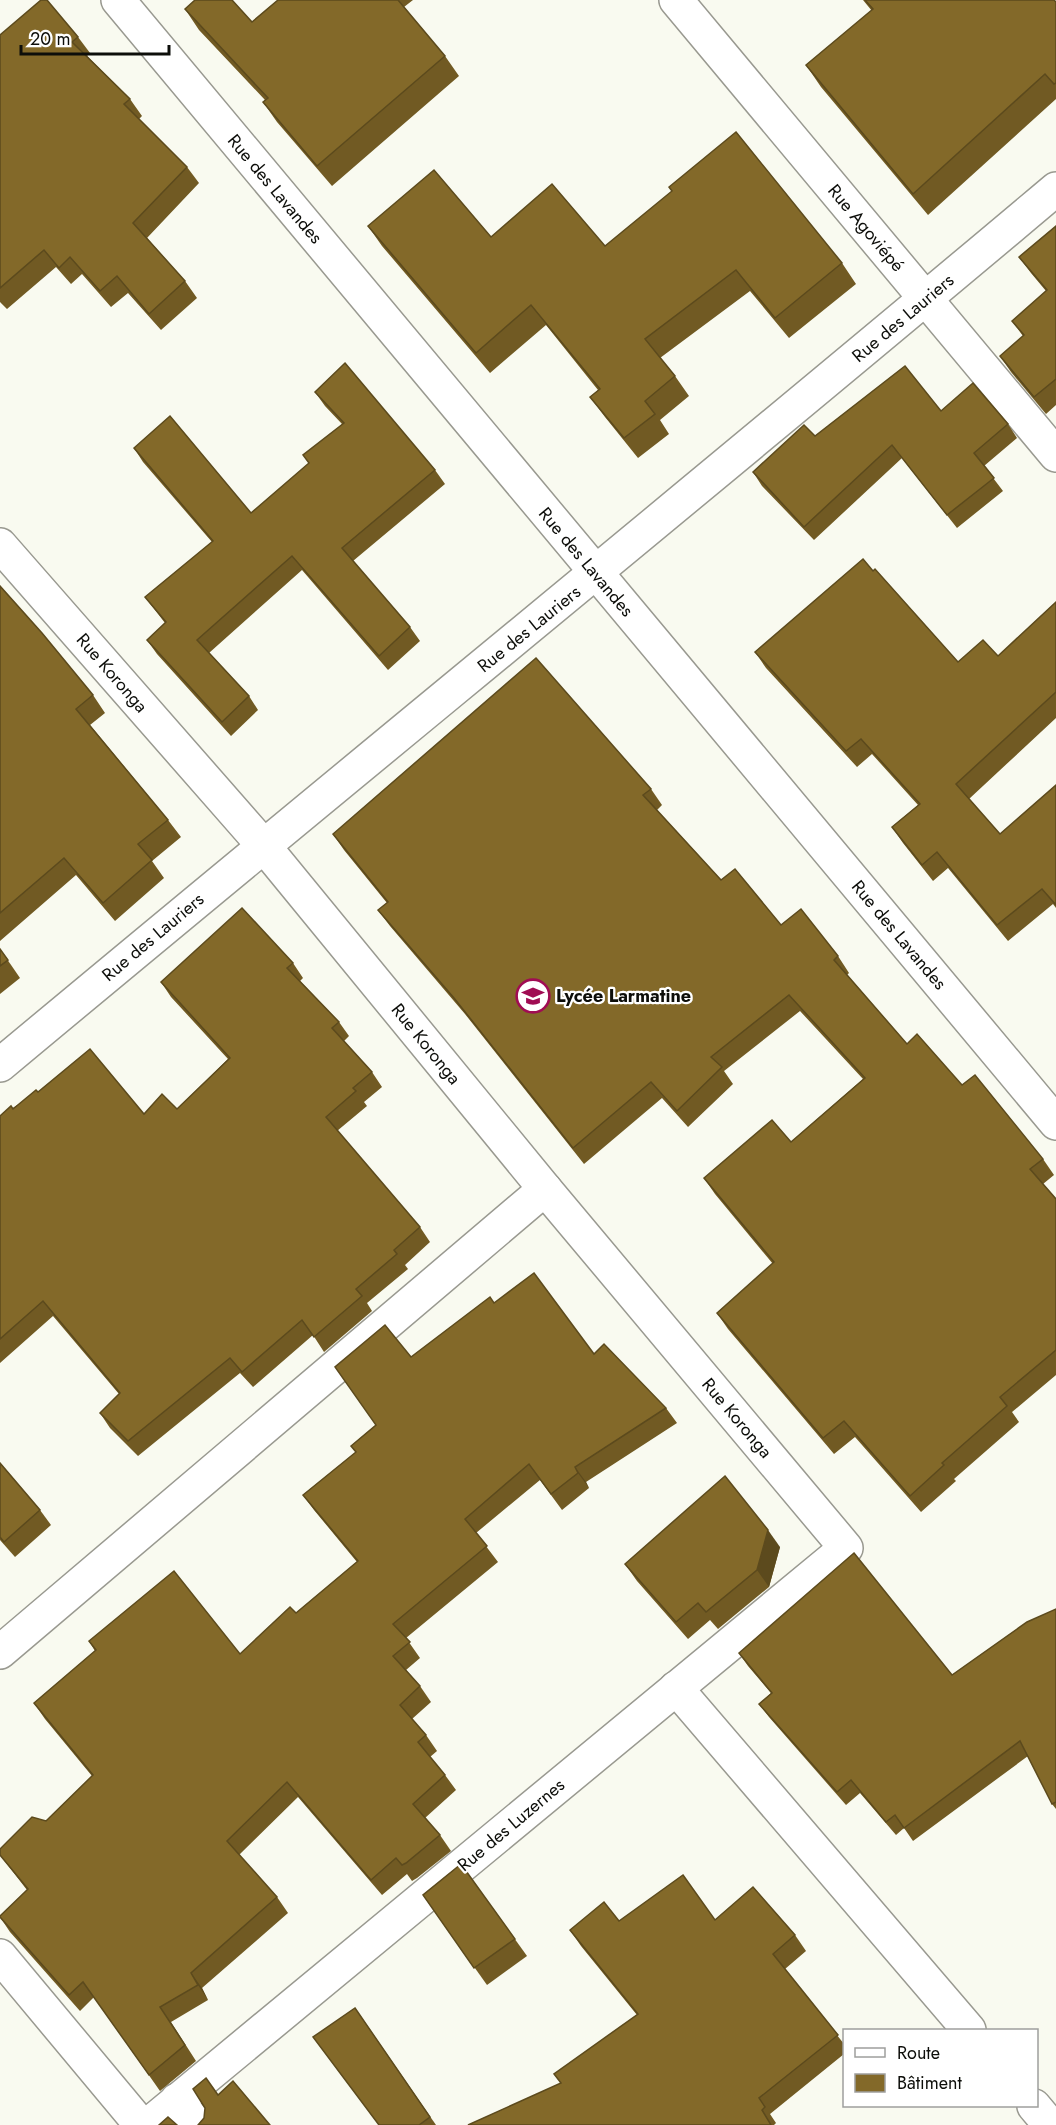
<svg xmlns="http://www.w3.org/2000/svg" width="1056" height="2125" font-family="Jost,sans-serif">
<rect width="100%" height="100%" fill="#f9faf0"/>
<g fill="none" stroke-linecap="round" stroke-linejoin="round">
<g stroke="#999990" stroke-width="36">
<g id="street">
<polyline points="118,0 1056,1123"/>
<polyline points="676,0 1056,455"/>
<polyline points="0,545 263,845 545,1189 846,1548 148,2125"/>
<path d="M 0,1065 C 351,772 706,484 1056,189"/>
<polyline points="0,1652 545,1189"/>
<polyline points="676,1688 969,2030"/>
<polyline points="0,1956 141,2125"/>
<polyline points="177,2100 197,2125"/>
<polyline points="1034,2106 1050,2125"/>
</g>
</g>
<use href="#street" stroke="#fff" stroke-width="33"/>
</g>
<g fill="#715a23">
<polygon points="278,0 413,0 404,7 445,56 459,76 332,186 277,122 263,102 265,100 199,30 185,9 252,22"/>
<polygon points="863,0 1054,0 1056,2 1056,99 928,215 821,87 806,65 872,11"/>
<polygon points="0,35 78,37 90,53 87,56 130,99 142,116 139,119 187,167 199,183 147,238 185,281 197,298 161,330 128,293 111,307 82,274 71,284 56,267 7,309 0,302"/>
<polygon points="368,226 491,237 842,263 856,284 789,338 750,291 660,358 675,376 689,396 660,420 669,434 638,458 605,417 590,397 598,390 546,325 490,373 382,246"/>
<polygon points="1056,226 1056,405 1046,414 1011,372 1000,356 1023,336 1012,321 1046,291 1031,273 1019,257"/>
<polygon points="315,392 435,470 445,484 353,561 410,627 420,641 388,670 302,570 209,653 249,696 258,710 231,736 157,654 147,640 165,623 145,597 212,542 143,462 134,448 251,513 309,464 342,424 325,406"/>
<polygon points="941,411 1008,424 1017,438 984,466 1003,491 957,528 902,458 814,540 762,486 753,472 815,436"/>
<polygon points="873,571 958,662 998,656 1056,602 1056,718 969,799 1000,834 1056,785 1056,908 1053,904 1008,941 948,868 933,881 903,843 892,827 918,805 872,754 857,767 766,668 755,652"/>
<polygon points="0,586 93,695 105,713 90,725 168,820 181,837 152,861 164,878 115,921 76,875 0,941"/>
<polygon points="651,789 662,805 657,810 721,880 781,925 838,956 849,973 847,975 907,1044 962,1085 1043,1159 1054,1175 1043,1184 1056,1199 1056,1375 1012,1412 1019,1422 954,1479 956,1481 921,1512 855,1437 834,1454 728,1329 717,1313 773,1264 715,1194 704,1178 791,1142 863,1079 800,1011 724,1071 733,1084 688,1127 662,1098 584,1164 465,1014 390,926 378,910 387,903 344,850 333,834"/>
<polygon points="0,949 20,978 0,994"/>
<polygon points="293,963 303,978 300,981 339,1022 349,1036 344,1041 372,1072 382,1087 364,1102 367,1106 337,1131 420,1227 430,1242 405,1265 408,1269 367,1303 372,1311 324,1352 313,1335 253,1387 240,1373 138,1456 110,1428 100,1413 119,1394 53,1316 0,1363 0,1116 38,1092 144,1114 177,1109 228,1059 171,997 161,982"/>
<polygon points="494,1303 594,1354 666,1408 677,1423 586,1482 589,1488 562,1510 540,1480 476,1533 498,1562 406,1638 420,1658 406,1670 420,1686 431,1702 412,1719 426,1735 437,1751 430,1757 445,1775 456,1790 425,1818 440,1835 451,1851 417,1878 412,1881 407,1874 382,1895 298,1797 239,1855 277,1897 288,1913 202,1988 208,2000 171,2022 196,2061 160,2091 94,1997 80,2011 10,1932 0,1917 27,1890 0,1855 46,1821 92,1776 45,1719 34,1703 95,1651 89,1641 240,1654 296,1613 357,1562 314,1510 303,1495 356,1452 351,1446 376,1425 411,1357"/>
<polygon points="0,1463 40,1510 51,1525 15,1557 0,1540"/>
<polygon points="780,1547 769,1587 718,1629 710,1620 688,1639 637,1581 625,1564"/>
<polygon points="1056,1609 1056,1809 1052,1804 1028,1756 913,1841 904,1828 896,1835 860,1793 846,1805 769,1717 759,1704 771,1693 748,1666 739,1653 952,1675"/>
<polygon points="461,1864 527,1956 487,1985 423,1895"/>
<polygon points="715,1920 795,1935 806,1951 785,1969 844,2044 844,2054 770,2114 776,2123 774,2125 468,2125 561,2083 637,2015 581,1946 570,1930 619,1921"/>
<polygon points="355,2008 436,2125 379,2125"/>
</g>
<g fill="#5c4a1d">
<polygon points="575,1467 586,1482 589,1488 578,1473"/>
<polygon points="768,1530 780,1547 769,1587 757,1570"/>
<polygon points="191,1973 202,1988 208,2000 198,1985"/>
</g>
<g fill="#836929" stroke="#5c4a1d" stroke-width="1.5">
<polygon points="41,0 47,0 78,37 72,42 130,99 124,104 187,167 133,223 185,281 149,314 117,276 100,291 70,257 59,268 44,250 0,288 0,35"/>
<polygon points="195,0 232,0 252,22 278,0 398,0 445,56 317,166 263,102 268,98 185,9"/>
<polygon points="865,0 1054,0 1056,2 1056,83 1054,84 1045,74 913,194 806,65 873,9"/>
<polygon points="736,132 842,263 775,318 736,270 645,339 675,376 645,401 655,414 624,438 590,397 600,389 531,305 476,353 368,226 434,170 491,237 552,184 605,246 672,191 669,187"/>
<polygon points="1056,226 1056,379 1034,397 1000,356 1024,335 1012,321 1047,290 1019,257"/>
<polygon points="345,363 435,470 342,548 410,627 379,656 292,556 197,640 249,696 222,722 147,640 166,622 145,597 213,541 134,448 170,416 251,513 309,463 303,455 344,423 315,392"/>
<polygon points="905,366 941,411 973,383 1008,424 974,453 994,478 947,515 892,445 804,527 753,472 804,425 815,436"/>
<polygon points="863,559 873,571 875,569 958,662 983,640 998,656 1056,602 1056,692 956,784 1000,834 1056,785 1056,905 1042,889 997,925 937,852 922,865 892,827 920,804 861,739 846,751 755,652"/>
<polygon points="0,586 42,633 93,695 76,709 168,820 138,844 152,860 103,903 64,858 0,913"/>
<polygon points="536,658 651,789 643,795 721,880 735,869 781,925 801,909 838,956 834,960 907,1044 917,1034 962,1085 975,1075 1043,1159 1030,1169 1056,1199 1056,1350 1000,1397 1007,1406 942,1463 944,1465 910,1496 844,1421 823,1438 717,1313 774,1262 704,1178 772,1120 791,1142 865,1078 789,995 711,1057 722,1067 677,1111 651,1082 573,1148 454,998 378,910 388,902 333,834"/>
<polygon points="242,908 293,963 287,968 339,1022 332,1028 372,1072 353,1088 356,1091 326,1117 420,1227 394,1250 397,1254 356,1289 362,1296 314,1337 302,1320 242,1372 230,1358 128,1441 100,1413 120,1393 43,1301 0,1339 0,1116 11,1106 13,1109 36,1090 38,1092 90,1049 144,1114 162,1094 177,1109 230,1058 161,982"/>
<polygon points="0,949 8,960 0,966"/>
<polygon points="534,1273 594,1354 604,1344 666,1408 575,1467 578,1473 551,1494 529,1464 465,1519 487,1546 393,1624 410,1642 393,1656 420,1686 400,1705 426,1735 418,1742 445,1775 413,1804 440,1835 406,1863 402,1865 396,1858 371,1880 287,1782 227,1841 277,1897 191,1973 198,1985 160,2007 185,2045 149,2075 83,1982 69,1995 0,1917 0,1916 28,1889 0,1855 0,1849 32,1817 46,1821 93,1775 34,1703 96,1650 89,1641 174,1571 240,1654 290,1607 296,1613 358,1561 303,1495 356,1452 351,1446 376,1425 335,1367 385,1325 411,1357 490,1297 494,1303"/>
<polygon points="0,1463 40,1510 4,1542 0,1537"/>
<polygon points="725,1476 768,1530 757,1570 706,1612 698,1603 676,1622 625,1564"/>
<polygon points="854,1553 952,1675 1027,1622 1056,1609 1056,1802 1052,1804 1020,1741 904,1828 895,1815 886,1822 851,1780 837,1792 759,1704 772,1693 739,1653"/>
<polygon points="461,1864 515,1939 474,1968 423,1895"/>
<polygon points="683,1875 715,1920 753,1887 795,1935 773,1954 838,2035 759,2098 765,2107 762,2110 771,2125 468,2125 561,2083 554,2074 638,2014 570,1930 604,1902 619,1921"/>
<polygon points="355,2008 430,2117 419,2125 379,2125 313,2037"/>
<polygon points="206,2078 218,2095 233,2081 270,2125 198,2125 204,2118 205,2108 193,2089"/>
<polygon points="168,2117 177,2125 159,2125"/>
</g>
<defs>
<g id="school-ring" transform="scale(1.725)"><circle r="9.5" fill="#fff" stroke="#a00c53" stroke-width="1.5"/><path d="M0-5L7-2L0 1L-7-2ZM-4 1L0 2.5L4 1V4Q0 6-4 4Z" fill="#a00c53"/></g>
</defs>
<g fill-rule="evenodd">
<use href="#school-ring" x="533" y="996"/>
</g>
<g text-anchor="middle" stroke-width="4.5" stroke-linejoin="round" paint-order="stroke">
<g font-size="18" fill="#0d0e0a" stroke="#fff">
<text transform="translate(275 189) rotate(50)" y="6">Rue des Lavandes</text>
<text transform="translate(866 228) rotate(50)" y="6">Rue Agoviépé</text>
<text transform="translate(903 318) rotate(-40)" y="6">Rue des Lauriers</text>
<text transform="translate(586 562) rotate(50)" y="6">Rue des Lavandes</text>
<text transform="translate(529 629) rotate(-39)" y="6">Rue des Lauriers</text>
<text transform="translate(112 673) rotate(49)" y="6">Rue Koronga</text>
<text transform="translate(899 935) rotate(50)" y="6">Rue des Lavandes</text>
<text transform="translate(153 937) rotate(-40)" y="6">Rue des Lauriers</text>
<text transform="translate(426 1044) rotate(51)" y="6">Rue Koronga</text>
<text transform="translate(737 1418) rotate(50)" y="6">Rue Koronga</text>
<text transform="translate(511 1825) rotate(-40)" y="6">Rue des Luzernes</text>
</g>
<g font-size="18" font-weight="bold" fill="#0d0e0a" stroke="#fff" text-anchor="start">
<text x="556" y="1002">Lycée Larmatine</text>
</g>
</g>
<rect x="843" y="2029" width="195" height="78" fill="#ffffff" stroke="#9e9f9d" stroke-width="1.5"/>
<rect x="855" y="2048" width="30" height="9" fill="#ffffff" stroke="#9e9f9d" stroke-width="1.5"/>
<text x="897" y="2059" font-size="18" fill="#0d0e0a">Route</text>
<rect x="855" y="2074" width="30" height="18" fill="#836929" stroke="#9e9f9d" stroke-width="1.5"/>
<text x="897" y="2089" font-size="18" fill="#0d0e0a">Bâtiment</text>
<path d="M21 45v9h148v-9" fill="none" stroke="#0d0e0a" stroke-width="3"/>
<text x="30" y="45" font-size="18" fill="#0d0e0a" stroke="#ffffff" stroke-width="4.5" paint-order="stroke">20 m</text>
</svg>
